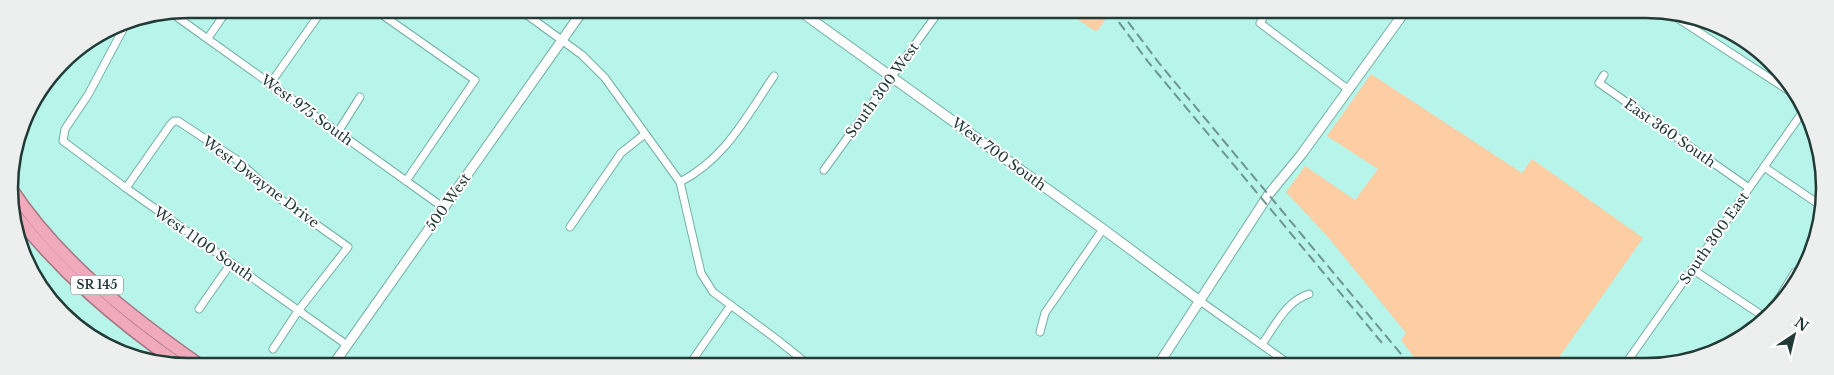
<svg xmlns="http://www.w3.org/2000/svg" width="1834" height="375" font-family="'Libre Baskerville',serif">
<rect width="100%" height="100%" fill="#b7f4e9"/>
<g fill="#fdcda3">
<polygon points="1064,10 1098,10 1105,20 1098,30 1095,31"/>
<polygon points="1371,74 1522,173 1532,159 1643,238 1553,366 1421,366 1401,340 1406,333 1328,237 1286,192 1305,166 1355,200 1378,169 1327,136"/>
</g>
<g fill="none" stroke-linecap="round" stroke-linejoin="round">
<g stroke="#73aea4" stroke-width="9">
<g id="minor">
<polyline points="374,9 475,80 406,181"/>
<polyline points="519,9 582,55 605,78 680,182 701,273 713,292 775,338 809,365"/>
<polyline points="1268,10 1260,23 1349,90"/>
<polyline points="1665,10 1797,96"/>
<polyline points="170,12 444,208"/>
<polyline points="128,20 88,95 65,129 63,141 126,188 347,345"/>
<polyline points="208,38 228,9"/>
<polyline points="1604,75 1599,83 1749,188"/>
<polyline points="270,84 323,9"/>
<polyline points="338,132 360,97"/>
<polyline points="1764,167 1823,207"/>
<polyline points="824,170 940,10"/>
<path d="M 680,182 C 726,158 746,117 774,76"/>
<polyline points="126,188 170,125 174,121 178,121 237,160 279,198 348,247 298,311 273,349"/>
<polyline points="570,227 621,153 645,134"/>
<polyline points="1692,269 1766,318"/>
<polyline points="1200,301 1292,366"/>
<polyline points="199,309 231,263"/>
<polyline points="1767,318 1795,272"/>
<polyline points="1040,332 1045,313 1103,229"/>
<path d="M 1262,344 C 1275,326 1286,301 1309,294"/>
<polyline points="1162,361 1169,365"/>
<polyline points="689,365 731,305"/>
<polyline points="1624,366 1804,110"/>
</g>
</g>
<g stroke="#73aea4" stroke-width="11">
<g id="tertiary">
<polyline points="797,9 1103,229 1200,301"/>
<polyline points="333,365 584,9"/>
<polyline points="1158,365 1269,194 1301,155 1406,10"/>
</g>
</g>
<g stroke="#a67582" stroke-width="14">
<g id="trunk">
<path d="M 11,188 C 59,261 129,315 200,365"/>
<path d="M 14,213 C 62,274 116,320 180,365"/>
</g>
</g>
<use href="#minor" stroke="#fff" stroke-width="7"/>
<use href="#tertiary" stroke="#fff" stroke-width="9"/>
<use href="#trunk" stroke="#f0aabc" stroke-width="11"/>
<g stroke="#6c968f" stroke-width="2" stroke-dasharray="10 5" stroke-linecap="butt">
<polyline points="1110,10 1149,63 1382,343"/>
<polyline points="1119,10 1159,63 1411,366"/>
</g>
</g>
<g text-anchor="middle" stroke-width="4" stroke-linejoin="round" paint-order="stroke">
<rect fill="#fff" stroke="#657673" stroke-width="1" x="71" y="275.5" width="52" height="19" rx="4"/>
<g font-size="12" font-weight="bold" fill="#233b37">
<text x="97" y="289">SR 145</text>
</g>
<g font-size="14" fill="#233b37" stroke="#fff">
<text transform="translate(882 90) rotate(-54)" y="5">South 300 West</text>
<text transform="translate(307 110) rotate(36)" y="5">West 975 South</text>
<text transform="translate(1670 133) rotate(35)" y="5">East 360 South</text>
<text transform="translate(999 154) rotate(36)" y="5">West 700 South</text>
<text transform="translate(261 182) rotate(37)" y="5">West Dwayne Drive</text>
<text transform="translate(448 202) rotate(-55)" y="5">500 West</text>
<text transform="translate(1714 238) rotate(-55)" y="5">South 300 East</text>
<text transform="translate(204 244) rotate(35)" y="5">West 1100 South</text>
</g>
</g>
<path d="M0 0H1834V375H0ZM188 18H1646A170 170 0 0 1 1816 188V188A170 170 0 0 1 1646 358H188A170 170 0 0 1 18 188V188A170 170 0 0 1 188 18Z" fill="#edefef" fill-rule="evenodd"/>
<path fill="none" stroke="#233b37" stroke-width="2.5" d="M188 18H1646A170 170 0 0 1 1816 188V188A170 170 0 0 1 1646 358H188A170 170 0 0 1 18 188V188A170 170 0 0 1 188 18Z"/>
<g transform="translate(1794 335) rotate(35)" stroke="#ffffff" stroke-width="4" paint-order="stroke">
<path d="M0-4L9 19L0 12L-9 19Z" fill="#233b37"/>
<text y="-8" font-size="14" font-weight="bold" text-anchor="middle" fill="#233b37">N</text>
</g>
</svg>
